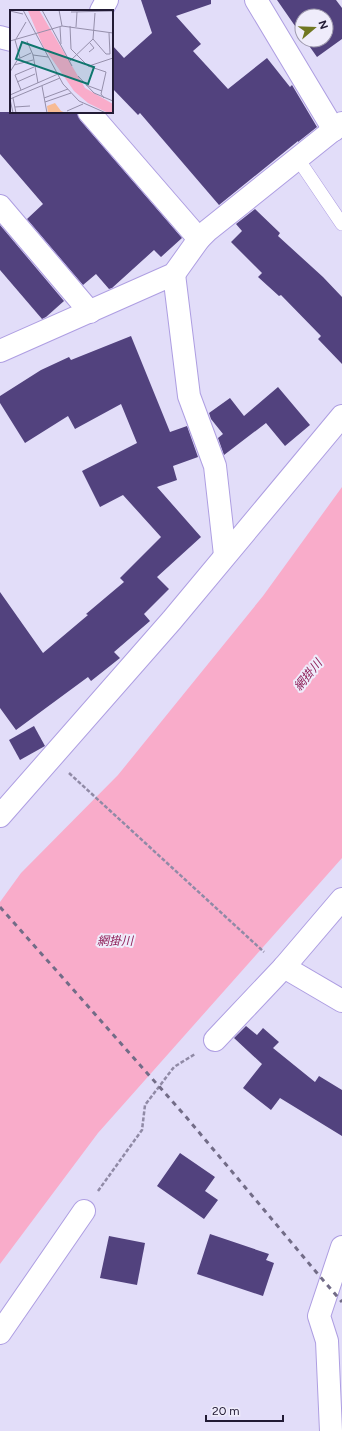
<svg xmlns="http://www.w3.org/2000/svg" width="342" height="1431" font-family="Figtree,'Noto Sans JP',sans-serif">
<rect width="100%" height="100%" fill="#e2ddf9"/>
<polygon fill="#f9acca" points="342,487 342,858 98,1133 0,1264 0,902 21,873 118,775 263,596"/>
<g fill="#52427e">
<polygon points="141,0 211,0 211,4 176,16 201,44 193,51 228,89 267,58 290,87 292,85 317,127 298,142 298,141 219,205 140,113 138,115 112,88 112,45 124,58 152,33"/>
<polygon points="277,0 336,0 342,8 342,39 317,57 305,40 326,40 326,16 302,16 302,36"/>
<polygon points="0,112 77,112 80,120 182,238 161,257 154,250 112,288 109,289 96,274 83,285 27,219 43,204 0,154"/>
<polygon points="255,209 280,233 278,236 323,277 342,297 342,364 318,339 321,336 281,295 279,296 258,277 262,273 231,242 242,231 236,224"/>
<polygon points="0,225 64,301 46,317 42,319 0,270"/>
<polygon points="131,336 170,432 187,426 198,457 173,466 177,480 157,487 201,537 157,577 169,589 144,614 150,621 114,652 120,658 91,681 88,677 16,730 0,708 0,592 43,653 88,615 86,614 124,582 120,578 161,537 123,495 100,507 82,471 137,443 121,404 75,429 68,416 25,443 0,403 0,396 41,370 69,357 71,360"/>
<polygon points="278,387 310,425 285,446 266,423 224,455 218,438 223,434 211,419 209,413 230,398 244,416"/>
<polygon points="34,726 45,746 20,760 9,740"/>
<polygon points="246,1026 257,1035 263,1028 279,1042 273,1048 315,1082 319,1076 342,1090 342,1136 280,1098 271,1110 243,1088 262,1064 234,1038"/>
<polygon points="180,1153 215,1177 205,1191 218,1200 204,1219 157,1186"/>
<polygon points="210,1234 269,1254 266,1260 274,1263 263,1296 197,1274"/>
<polygon points="109,1236 145,1243 137,1285 100,1278"/>
</g>
<g fill="none" stroke-linecap="round" stroke-linejoin="round">
<g stroke="#ae9ee2" stroke-width="14">
<polyline id="lane" points="298,159 342,224"/>
</g>
<g stroke="#ae9ee2" stroke-width="24">
<g id="street">
<polyline points="256,0 334,130"/>
<polyline points="101,11 107,0"/>
<polyline points="0,37 11,40"/>
<polyline points="89,112 199,239"/>
<polyline points="0,206 90,312"/>
<polyline points="174,274 189,396 215,466 225,555"/>
<polyline points="0,351 174,274 199,239 207,231 342,123"/>
<polyline points="0,816 172,620 342,416"/>
<polyline points="284,967 342,1001"/>
<polyline points="215,1040 284,967 342,899"/>
<polyline points="0,1333 84,1211"/>
<polyline points="331,1431 327,1341 319,1316 342,1247"/>
</g>
</g>
<g stroke="#908aa6" stroke-width="2.5" stroke-dasharray="4 2" stroke-linecap="butt">
<polyline points="69,773 264,952"/>
<polyline points="98,1191 142,1130 145,1105 174,1067 195,1054"/>
</g>
<use href="#lane" stroke="#fff" stroke-width="13"/>
<use href="#street" stroke="#fff" stroke-width="22"/>
<polyline stroke="#726c87" stroke-width="3" stroke-dasharray="5 5" stroke-linecap="butt" points="0,907 187,1118 317,1273 342,1302"/>
</g>
<g text-anchor="middle" stroke-width="4" stroke-linejoin="round" paint-order="stroke">
<g font-size="12" font-style="italic" fill="#8f2059" stroke="#efecfb">
<text transform="translate(308 675) rotate(-51)" y="4">網掛川</text>
<text x="115" y="945">網掛川</text>
</g>
</g>
<g transform="translate(10 10)">
<rect width="103" height="103" fill="#e2ddf9"/>
<path d="M 45,93 L 51,101 L 56,103 L 38,103 L 37,96 Z" fill="#f7bb94"/>
<path d="M 4,0 L 29,0 L 75,78 L 103,94 L 103,103 L 98,103 L 78,93 L 64,81 L 33,36 L 18,1 Z" fill="#f9acca"/>
<path fill="none" stroke="#958fab" stroke-width="1" d="M 13,0 L 53,74 L 69,91 L 96,103M 32,0 L 62,56M 49,0 L 52,16M 0,1 L 13,4M 61,2 L 103,1M 60,16 L 61,39 L 78,56 L 96,62 L 91,84 L 94,88M 50,17 L 51,34M 66,17 L 67,2M 6,29 L 16,12M 83,29 L 96,44 L 100,44 L 99,23M 5,30 L 10,48M 0,31 L 52,16 L 103,23M 17,31 L 23,45 L 28,73M 79,42 L 84,38 L 80,33M 23,45 L 38,47M 60,51 L 83,29 L 85,3M 4,55 L 23,50M 79,56 L 103,48M 0,62 L 8,49 L 21,43M 68,66 L 84,83 L 103,91M 7,72 L 25,64M 76,75 L 92,81M 32,76 L 37,103M 11,80 L 5,65 L 24,57M 0,85 L 48,64M 3,88 L 6,103M 34,88 L 58,79M 35,92 L 61,83M 5,97 L 20,96M 57,101 L 73,94M 3,103 L 0,89 L 50,68"/>
<path fill="#0f766e" fill-opacity="0.15" stroke="#0f766e" stroke-width="2" d="M 12,32 L 84,57 L 78,74 L 6,49 Z"/>
<rect width="103" height="103" fill="none" stroke="#221b35" stroke-width="2"/>
</g>
<g transform="translate(314 28) rotate(71)"><circle r="19" fill="#efecfb" stroke="#9d98ac"/>
<path d="M0-3L7 15L0 10L-7 15Z" fill="#707721"/>
<text y="-6" font-size="11" font-weight="bold" text-anchor="middle" fill="#221b35">N</text>
</g>
<path d="M206 1415v6h77v-6" fill="none" stroke="#221b35" stroke-width="2"/>
<text x="212" y="1415" font-size="12" fill="#221b35" stroke="#efecfb" stroke-width="3" paint-order="stroke">20 m</text>
</svg>
